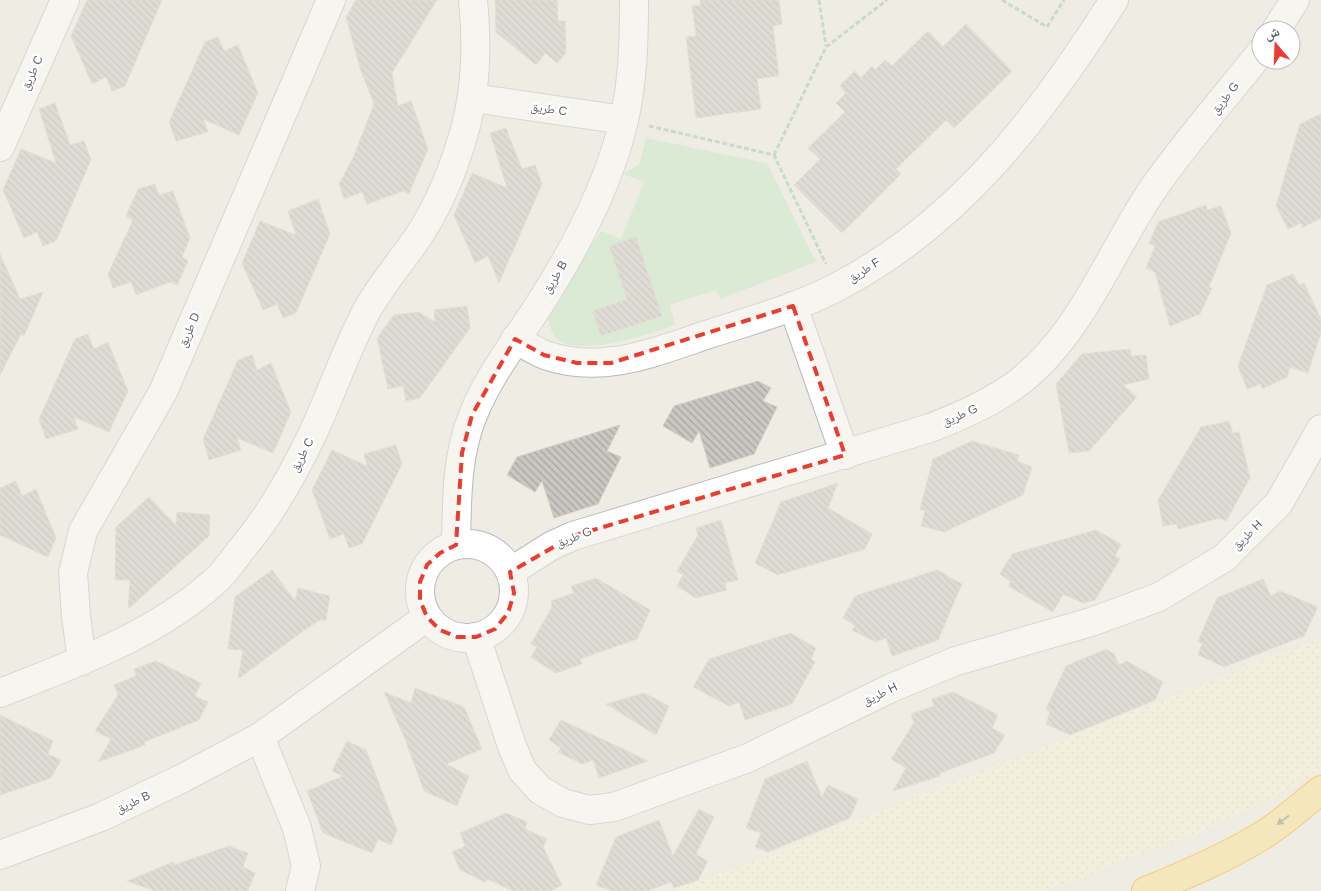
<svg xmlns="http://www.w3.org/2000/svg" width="1321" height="891" font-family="Arial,'Noto Naskh Arabic',sans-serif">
<defs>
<pattern id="sand-dots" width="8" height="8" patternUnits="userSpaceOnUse" patternTransform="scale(1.25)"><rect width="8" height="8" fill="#fbf1d4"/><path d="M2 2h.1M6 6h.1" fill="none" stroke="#dad1b9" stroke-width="1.8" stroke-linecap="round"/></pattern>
<pattern id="building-back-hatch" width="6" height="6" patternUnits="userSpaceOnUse" patternTransform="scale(1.25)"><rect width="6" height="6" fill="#cac7c2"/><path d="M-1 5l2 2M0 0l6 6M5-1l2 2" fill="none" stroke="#a7a5a1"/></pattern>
</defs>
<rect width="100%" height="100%" fill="#efece4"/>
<polygon fill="url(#sand-dots)" points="1321,638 1321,770 1295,787 1208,829 1046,891 676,891"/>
<path fill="#c1e7c1" d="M 646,138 L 767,163 L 816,262 L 720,299 L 716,290 L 670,305 L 675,325 C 652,334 580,357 558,340 C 550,334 549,322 548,312 L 601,231 L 621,239 L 644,182 L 623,174 L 639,165 Z"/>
<g fill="url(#building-back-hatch)" stroke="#d4cec3">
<polygon points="87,0 162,0 125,86 112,91 106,77 92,84 71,36"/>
<polygon points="356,0 437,0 392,73 398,106 411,101 428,149 409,194 403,191 367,204 362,192 344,199 339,184 353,158 374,104 361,71 346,17"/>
<polygon points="495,0 557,0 558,21 565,21 566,53 557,63 545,53 536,65 496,32"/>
<polygon points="700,0 779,0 782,24 773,26 779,76 757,79 761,109 696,118 686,37 696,36 692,6 701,5"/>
<polygon points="966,24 1012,71 954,128 946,120 896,169 901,174 842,233 794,185 820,159 808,148 845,112 836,103 846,93 840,86 855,71 861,78 872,66 875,70 885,60 892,66 928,31 943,47"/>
<polygon points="218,37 224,51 238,45 258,93 239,135 203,119 208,132 176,141 169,122 205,42"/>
<polygon points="55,103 70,145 84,141 91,160 56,241 43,246 37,232 24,238 3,190 21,149 56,163 39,109"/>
<polygon points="1321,114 1321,218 1302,228 1301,223 1288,229 1276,206 1284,178 1300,124"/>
<polygon points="506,128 522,169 535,165 542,184 499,283 488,256 475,263 454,215 472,173 507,188 490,133"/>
<polygon points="155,184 159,195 173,191 190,238 182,257 188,261 177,285 170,282 136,295 131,282 113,288 108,274 133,220 126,216 138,189"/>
<polygon points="318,199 330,234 296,313 283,318 277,304 263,310 242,263 260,221 296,235 288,211"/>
<polygon points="1206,205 1207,210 1221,206 1231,233 1209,287 1212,288 1200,314 1170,326 1155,272 1146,268 1155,246 1149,243 1158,222"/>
<polygon points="636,237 662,316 601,336 593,311 627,299 609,246"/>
<polygon points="0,254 20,299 43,292 24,336 21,334 0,375"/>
<polygon points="1293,274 1299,285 1304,283 1321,319 1321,333 1308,373 1290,367 1287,377 1262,389 1261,384 1247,389 1238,366 1267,285"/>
<polygon points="467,306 470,328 420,398 406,401 403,386 388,389 377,338 394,315 419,312 435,322 434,310"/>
<polygon points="88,334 94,349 108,342 128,391 109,432 74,417 78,429 46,439 39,419 75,339"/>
<polygon points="1130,349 1131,356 1146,355 1149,379 1123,385 1137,397 1089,451 1069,453 1056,384 1082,354"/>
<polygon points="252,355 257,370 271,363 291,412 273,453 237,438 241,450 209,460 203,439 238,360"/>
<polygon points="758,381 771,388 763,401 777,407 754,454 710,468 699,431 692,443 663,426 674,406"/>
<polygon points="1229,421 1233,433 1239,432 1250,478 1226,521 1220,518 1178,529 1177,524 1163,526 1158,500 1201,427"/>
<polygon points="620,425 607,451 621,457 598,504 554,518 542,481 535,492 507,475 517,457"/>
<polygon points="972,441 1019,455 1017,461 1032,467 1023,495 944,532 921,526 925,511 920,509 933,459"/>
<polygon points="396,445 402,464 362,544 349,548 344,534 330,539 312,490 332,450 367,466 364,454"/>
<polygon points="16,481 22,496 36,489 56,538 48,557 0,535 0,488"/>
<polygon points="838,483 828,508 872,534 865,549 778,575 755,563 781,502"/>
<polygon points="149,497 176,525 177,512 210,515 209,536 128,609 130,580 115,580 116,527"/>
<polygon points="721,520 738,580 725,583 727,590 696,598 677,586 683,575 677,571 698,535 696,528"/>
<polygon points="1096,530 1121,544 1115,556 1120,559 1095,600 1083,603 1063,594 1053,612 1008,586 1011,582 1000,574 1012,554"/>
<polygon points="272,570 295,601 298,588 330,596 326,620 320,620 303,631 238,679 243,650 228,649 235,597"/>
<polygon points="937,570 962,584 938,640 892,656 886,638 876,642 852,630 855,626 843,618 855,596"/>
<polygon points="596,578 650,610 637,639 580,659 582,664 556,673 531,657 537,647 531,644 552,607 551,601 574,593 571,586"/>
<polygon points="1263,579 1271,596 1280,591 1318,607 1304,636 1224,667 1198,655 1202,644 1198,641 1217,598"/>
<polygon points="790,633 816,648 811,659 815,662 792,704 745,720 739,702 729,706 693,687 709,659"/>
<polygon points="1106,649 1114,654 1119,665 1127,661 1163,682 1155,700 1070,735 1046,724 1050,712 1046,709 1066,666"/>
<polygon points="156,661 201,683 195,696 208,702 199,720 144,742 145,745 98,762 111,739 95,731 118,695 114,685 136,676 134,669"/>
<polygon points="415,688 464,707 482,749 446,764 469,776 457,806 424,791 405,739 384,692 411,703"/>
<polygon points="953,692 998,715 992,728 1005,735 994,753 940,773 940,776 893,791 906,768 891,759 914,723 911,714 934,706 932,699"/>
<polygon points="644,693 669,706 656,735 606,704"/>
<polygon points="0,715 53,741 48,754 61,760 51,778 0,795"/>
<polygon points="561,720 621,748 648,761 599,778 593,760 582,764 558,752 561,748 549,740"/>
<polygon points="347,741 366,750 397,830 391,845 378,839 372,853 323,833 307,791 343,776 332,771"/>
<polygon points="807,761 822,797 828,785 858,799 850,818 768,852 755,847 761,833 746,828 765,779"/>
<polygon points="699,809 714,817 696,854 708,861 698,880 674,888 671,882 647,891 612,891 596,885 616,837 659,820 673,856"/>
<polygon points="506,813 527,822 525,829 547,839 543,847 562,885 550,891 513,891 487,879 485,882 460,870 452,852 465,846 460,833"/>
<polygon points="229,846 248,853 243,867 255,873 248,891 155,891 127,881 173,862 174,865"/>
</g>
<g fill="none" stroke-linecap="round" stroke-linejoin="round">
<g stroke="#b7babe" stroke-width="30">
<g id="minor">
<polyline points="1276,30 1295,0"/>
<polyline points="473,98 624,120"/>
<polyline points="0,147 65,0"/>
<polyline points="793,306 845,455"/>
<path d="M 515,339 C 524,344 535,351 545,355 C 602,375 655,352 709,334 C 752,320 797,308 837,287 C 960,223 1041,115 1114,0"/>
<circle cx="467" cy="591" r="47"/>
<path d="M 456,545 C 457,502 456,456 473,415 C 489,375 516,341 539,305 C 575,249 609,185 624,120 C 633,81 634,40 634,0"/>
<path d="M 510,572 L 551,546 L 573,536 L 930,428 C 959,417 986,405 1011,388 C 1079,341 1108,255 1153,189 C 1185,143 1226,96 1261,52"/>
<polyline points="476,637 512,746 522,770 540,790 563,803 589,810 614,807 748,758 891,688 956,661 1091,622 1159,597 1224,558 1279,503 1321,429"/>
<polyline points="82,661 76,616 73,573 83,531 163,392 331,0"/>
<path d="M 0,693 C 74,664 154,636 214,582 C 224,574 232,562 240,551 C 270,516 293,475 313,433 C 332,392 346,350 367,310 C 381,285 400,263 416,240 C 435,212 450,178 460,146 C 476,99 478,49 473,0"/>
<polyline points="260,737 297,828 306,866 300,891"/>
<polyline points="0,855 101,817 181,779 260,737 427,617"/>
</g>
</g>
<g stroke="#f3a500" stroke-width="30">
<path id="highway" d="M 1146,891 C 1186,875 1226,858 1263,835 C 1284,822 1302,805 1321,790"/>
</g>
<g stroke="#98c6a5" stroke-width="3" stroke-dasharray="5 2.5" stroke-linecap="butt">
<polyline points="819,0 826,46"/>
<polyline points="1002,0 1047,27 1064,0"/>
<polyline points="649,126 774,155 826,264"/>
<polyline points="774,155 826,47 887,0"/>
</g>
<use href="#minor" stroke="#fff" stroke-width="28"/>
<use href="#highway" stroke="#fde08d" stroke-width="28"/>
</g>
<defs><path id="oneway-solid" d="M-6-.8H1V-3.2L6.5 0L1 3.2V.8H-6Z" transform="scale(1.25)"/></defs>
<use fill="#8c8671" href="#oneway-solid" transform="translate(1283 820) rotate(143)"/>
<path d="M0 0H1321V891H0ZM 793,306 L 845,455 L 573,536 L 510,572 L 514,593 L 508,613 L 495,629 L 476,637 L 457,637 L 440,630 L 427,617 L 420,600 L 420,582 L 427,565 L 440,553 L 456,545 L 462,453 L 472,415 L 515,339 L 544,355 L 577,363 L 611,363 Z" fill="#efece4" fill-opacity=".55" fill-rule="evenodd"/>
<path fill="none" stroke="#ea3c2f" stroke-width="4" stroke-dasharray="10 6" stroke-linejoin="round" d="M 793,306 L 845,455 L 573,536 L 510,572 L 514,593 L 508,613 L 495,629 L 476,637 L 457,637 L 440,630 L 427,617 L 420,600 L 420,582 L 427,565 L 440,553 L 456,545 L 462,453 L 472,415 L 515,339 L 544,355 L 577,363 L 611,363 Z"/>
<g text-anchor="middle" stroke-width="4.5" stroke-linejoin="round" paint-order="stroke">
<g font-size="12" fill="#5c6065" stroke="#fff">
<text transform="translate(32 73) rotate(-66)" y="4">طريق C</text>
<text transform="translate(1225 98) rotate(-52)" y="4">طريق G</text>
<text transform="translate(549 109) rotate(8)" y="4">طريق C</text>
<text transform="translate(864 270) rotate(-32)" y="4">طريق F</text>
<text transform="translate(555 277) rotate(-59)" y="4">طريق B</text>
<text transform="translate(189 330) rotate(-67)" y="4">طريق D</text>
<text transform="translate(960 415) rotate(-24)" y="4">طريق G</text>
<text transform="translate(302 455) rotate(-63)" y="4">طريق C</text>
<text transform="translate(1247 535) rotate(-45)" y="4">طريق H</text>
<text transform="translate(574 537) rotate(-21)" y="4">طريق G</text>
<text transform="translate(880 694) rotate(-26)" y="4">طريق H</text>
<text transform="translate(133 802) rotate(-25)" y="4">طريق B</text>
</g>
</g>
<g transform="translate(1276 45) rotate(341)"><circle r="24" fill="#ffffff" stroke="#bebfc1"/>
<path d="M0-4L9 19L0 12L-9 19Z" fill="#ea3c2f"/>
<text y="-8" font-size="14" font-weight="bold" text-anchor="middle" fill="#5c6065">ش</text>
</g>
</svg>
